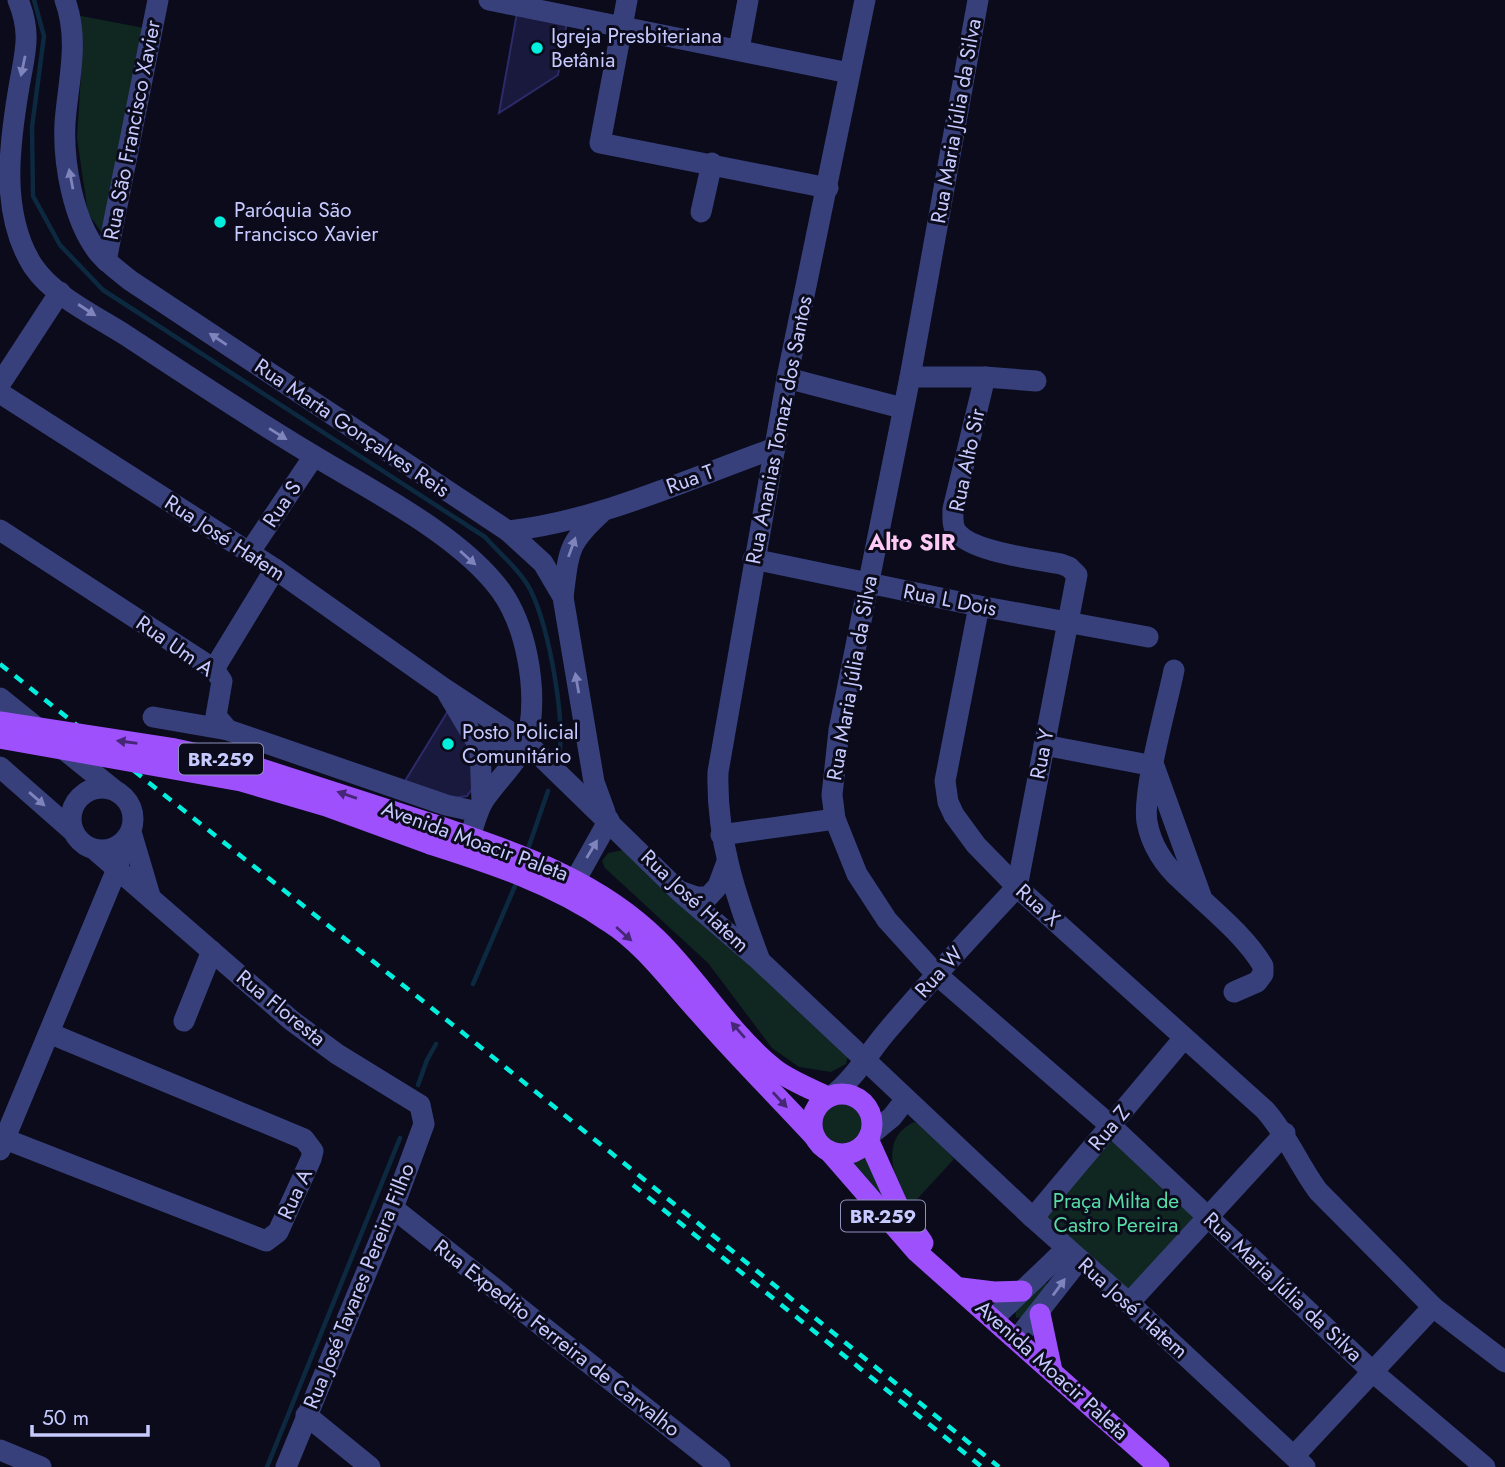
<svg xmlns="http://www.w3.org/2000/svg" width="1505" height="1467" font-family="Jost,sans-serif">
<rect width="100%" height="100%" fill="#0b0b1c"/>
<g fill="#0f2621">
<polygon points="76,15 144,28 104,236 88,213 77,138 81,75"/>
<polygon points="623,850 849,1052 846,1064 831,1072 799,1067 772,1048 708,963 605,868 602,861 608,853"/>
<circle cx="842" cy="1123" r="25"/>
<path d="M 914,1122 L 926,1127 L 954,1159 L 909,1208 C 894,1180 878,1139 914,1122 Z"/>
<polygon points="1111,1126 1208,1216 1129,1303 1033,1218"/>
<polygon points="865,1154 895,1211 850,1165"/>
<polygon points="1044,1281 1049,1286 1026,1317 1016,1318 1015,1308"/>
</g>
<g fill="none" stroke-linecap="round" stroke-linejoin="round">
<g stroke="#0c2940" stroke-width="4.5">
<path d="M 34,0 L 44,36 L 32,127 L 33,196 L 60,245 L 103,290 L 485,537 C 500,554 522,572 531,591 C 549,629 567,723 558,762"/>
<polyline points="529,846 548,791"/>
<polyline points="473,984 515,886"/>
<polyline points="418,1085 427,1060 436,1044"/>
<polyline points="267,1467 400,1138"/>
</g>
</g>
<g fill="#19183d" stroke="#2c2a69" stroke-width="2">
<polygon points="517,13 567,21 558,75 499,113"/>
<polygon points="448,711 464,723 474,765 475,785 467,796 454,798 405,781"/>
</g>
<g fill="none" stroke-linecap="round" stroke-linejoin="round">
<g stroke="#37407b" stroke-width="21">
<path d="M 18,0 C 32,34 25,52 19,87 C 9,146 0,214 33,266 C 54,297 96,316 127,336 C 189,377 252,419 316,457 C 374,492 461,536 501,591 C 526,626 536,684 530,726 C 527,755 500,776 484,800 C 477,811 474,825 470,837"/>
<path d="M 65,0 C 80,41 68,81 65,123 C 63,163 73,220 98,252 C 107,263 120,272 131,281 L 508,531 L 543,563 L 563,597 L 594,782 L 605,812"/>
<polyline points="489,0 849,73"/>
<polyline points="627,0 600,143 828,188"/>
<polyline points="978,0 910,377 839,730 832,795 835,819 857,874 887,920 936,974 1111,1126 1374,1373 1485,1467"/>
<polyline points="739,49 748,0"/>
<polyline points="701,212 712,163"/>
<polyline points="106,261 158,0"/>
<polyline points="910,377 985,377 1036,381"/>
<path d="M 985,377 L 953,509 C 953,517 952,525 956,531 C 970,552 1036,559 1061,564 L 1069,567 L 1077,575 L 1017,887"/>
<polyline points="787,378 902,408"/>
<polyline points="0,384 60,292"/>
<polyline points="0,393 275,569 445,689 527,743 679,891 759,960 1033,1218 1129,1303 1305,1467"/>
<polyline points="0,530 214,669 222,681 216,716 228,730 446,805 478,812"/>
<path d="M 508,531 C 599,521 688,479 775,448"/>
<polyline points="249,553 314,456"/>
<polyline points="753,559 979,606 1148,637"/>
<path d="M 563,597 C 569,551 567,544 601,513"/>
<path d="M 979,606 L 945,781 L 948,802 L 954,815 L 976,845 L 1017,887 L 1265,1110 C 1288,1136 1298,1164 1318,1191 L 1433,1307 L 1505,1362"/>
<polyline points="214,669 275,569"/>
<path d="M 1174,670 C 1167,705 1142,791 1147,822 C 1151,845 1165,866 1182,881 C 1209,907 1244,934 1263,966 L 1263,974 L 1257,982 L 1234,992"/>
<polyline points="448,694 480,748 482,803"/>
<polyline points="0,698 113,789"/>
<polyline points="153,717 228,730"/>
<polyline points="1044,745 1154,766 1201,896"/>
<polyline points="480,748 527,743"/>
<polyline points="0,767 74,832"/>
<circle cx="102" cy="819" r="31"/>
<polyline points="131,832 150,896"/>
<polyline points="721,835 835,819"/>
<polyline points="94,849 291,1020 337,1054 420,1105 424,1124 393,1208 286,1467"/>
<polyline points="576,879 609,820"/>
<polyline points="682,892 696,897 708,897 718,886 727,862"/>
<path d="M 759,958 C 736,897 716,838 718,772 L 787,378 L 865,0"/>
<polyline points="184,1021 212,951"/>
<path d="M 833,1095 C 855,1078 869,1052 888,1030 C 930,981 973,934 1017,887"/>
<polyline points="870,1135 892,1117 906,1099"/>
<polyline points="5,1139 266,1241 278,1232 311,1159 313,1151 304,1139 49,1033"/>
<polyline points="0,1150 117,869 125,841"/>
<polyline points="393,1208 720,1467"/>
<polyline points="1033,1218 1184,1038"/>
<polyline points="1129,1303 1285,1133"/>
<polyline points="994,1318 1067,1248"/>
<polyline points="1017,1339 1079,1260"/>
<polyline points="306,1415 370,1467"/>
<polyline points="0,1450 41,1467"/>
<polyline points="1294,1456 1433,1307"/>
</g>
<g stroke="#9f50fd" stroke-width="21">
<path d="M 435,825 C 515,853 595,878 657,939 C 698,979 731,1035 776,1070 C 791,1081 811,1089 828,1097"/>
<path d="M 430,844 C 493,864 554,884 609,922 C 646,946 672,984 702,1016 C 738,1057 777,1096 814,1136"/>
<circle cx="842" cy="1124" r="30"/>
<polyline points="868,1139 899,1208 923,1243"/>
<polyline points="829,1151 917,1252 1159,1467"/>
<polyline points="961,1288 994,1292 1022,1291"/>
<polyline points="1040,1314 1052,1371"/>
</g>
<g stroke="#03efde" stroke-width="4.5" stroke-dasharray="10 9" stroke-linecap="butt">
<polyline points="0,664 468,1037 999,1467"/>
<polyline points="633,1185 982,1467"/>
</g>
<g stroke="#9f50fd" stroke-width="21">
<polyline points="0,722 175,749 249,765 435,825"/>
<polyline points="0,738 241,781 326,806 430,844"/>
</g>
</g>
<defs><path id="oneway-solid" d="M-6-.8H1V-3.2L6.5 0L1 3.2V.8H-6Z" transform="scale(1.75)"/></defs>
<g fill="#7f85bc">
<use href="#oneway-solid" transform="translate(23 66) rotate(102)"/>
<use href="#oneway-solid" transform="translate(71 179) rotate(-101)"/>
<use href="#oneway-solid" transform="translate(87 310) rotate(33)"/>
<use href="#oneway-solid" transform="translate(218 339) rotate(-146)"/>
<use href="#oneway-solid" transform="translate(278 434) rotate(32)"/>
<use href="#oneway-solid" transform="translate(572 547) rotate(-70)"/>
<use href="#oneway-solid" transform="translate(468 558) rotate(42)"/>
<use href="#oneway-solid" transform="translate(577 683) rotate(-100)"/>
<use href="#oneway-solid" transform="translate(37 799) rotate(41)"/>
<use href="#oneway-solid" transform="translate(592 849) rotate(-59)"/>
<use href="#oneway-solid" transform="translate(1059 1287) rotate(-54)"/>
</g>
<g fill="#462776">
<use href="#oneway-solid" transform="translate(127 742) rotate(-172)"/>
<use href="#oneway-solid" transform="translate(347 795) rotate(-161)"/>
<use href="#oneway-solid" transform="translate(624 934) rotate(42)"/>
<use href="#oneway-solid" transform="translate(738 1030) rotate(-131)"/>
<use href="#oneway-solid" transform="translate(780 1100) rotate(47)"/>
</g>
<g fill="#03efde" stroke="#0b0b1c" stroke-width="2.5">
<circle cx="537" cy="48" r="7"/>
<circle cx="220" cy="222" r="7"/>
<circle cx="448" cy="744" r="7"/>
</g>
<g text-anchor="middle" stroke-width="6" stroke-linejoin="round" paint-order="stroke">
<g fill="#0b0b1c" stroke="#8f91ba" stroke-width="2">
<rect x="179" y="743.5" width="84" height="31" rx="5"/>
<rect x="841" y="1200.5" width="84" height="31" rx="5"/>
</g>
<g font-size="19" font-weight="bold" fill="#c7cafe">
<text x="221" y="766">BR-259</text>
<text x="883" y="1223">BR-259</text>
</g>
<g font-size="21" fill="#c7cafe" stroke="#0b0b1c" text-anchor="start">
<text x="551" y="43">Igreja Presbiteriana<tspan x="551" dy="24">Betânia</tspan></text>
<text x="234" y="217">Paróquia São<tspan x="234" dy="24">Francisco Xavier</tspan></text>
<text x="462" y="739">Posto Policial<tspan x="462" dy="24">Comunitário</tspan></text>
</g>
<g font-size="21" fill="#c7cafe" stroke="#0b0b1c">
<text transform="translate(956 121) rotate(-80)" y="7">Rua Maria Júlia da Silva</text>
<text transform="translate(132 130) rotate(-79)" y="7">Rua São Francisco Xavier</text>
<text transform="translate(352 428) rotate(34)" y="7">Rua Marta Gonçalves Reis</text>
<text transform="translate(779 430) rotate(-79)" y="7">Rua Ananias Tomaz dos Santos</text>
<text transform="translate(967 460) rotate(-78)" y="7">Rua Alto Sir</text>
<text transform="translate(690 479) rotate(-20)" y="7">Rua T</text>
<text transform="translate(282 504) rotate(-56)" y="7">Rua S</text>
<text transform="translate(225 538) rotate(33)" y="7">Rua José Hatem</text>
<text transform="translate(950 600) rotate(11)" y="7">Rua L Dois</text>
<text transform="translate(175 646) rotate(35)" y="7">Rua Um A</text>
<text transform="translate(852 678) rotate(-80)" y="7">Rua Maria Júlia da Silva</text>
<text transform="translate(1042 754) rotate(-79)" y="7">Rua Y</text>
<text transform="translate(475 841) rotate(20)" y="7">Avenida Moacir Paleta</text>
<text transform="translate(695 901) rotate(43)" y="7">Rua José Hatem</text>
<text transform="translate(1038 905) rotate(42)" y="7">Rua X</text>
<text transform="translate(939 972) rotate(-48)" y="7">Rua W</text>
<text transform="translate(281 1008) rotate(39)" y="7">Rua Floresta</text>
<text transform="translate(1109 1128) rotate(-50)" y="7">Rua Z</text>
<text transform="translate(295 1194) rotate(-65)" y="7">Rua A</text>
<text transform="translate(359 1286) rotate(-68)" y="7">Rua José Tavares Pereira Filho</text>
<text transform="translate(1283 1287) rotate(43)" y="7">Rua Maria Júlia da Silva</text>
<text transform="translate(1133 1308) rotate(42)" y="7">Rua José Hatem</text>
<text transform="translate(557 1338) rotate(38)" y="7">Rua Expedito Ferreira de Carvalho</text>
<text transform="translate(1052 1370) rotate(42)" y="7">Avenida Moacir Paleta</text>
</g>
<g font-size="21" fill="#56dca4" stroke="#0b0b1c">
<text x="1116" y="1208">Praça Milta de<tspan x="1116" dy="24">Castro Pereira</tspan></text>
</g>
<g font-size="23" font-weight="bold" fill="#fec9f4" stroke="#0b0b1c">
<text x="912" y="550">Alto SIR</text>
</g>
</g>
<path d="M32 1425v10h116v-10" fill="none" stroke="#c7cafe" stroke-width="3.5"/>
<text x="42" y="1425" font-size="21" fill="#c7cafe" stroke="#0b0b1c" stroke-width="5" paint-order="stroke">50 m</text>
</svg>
